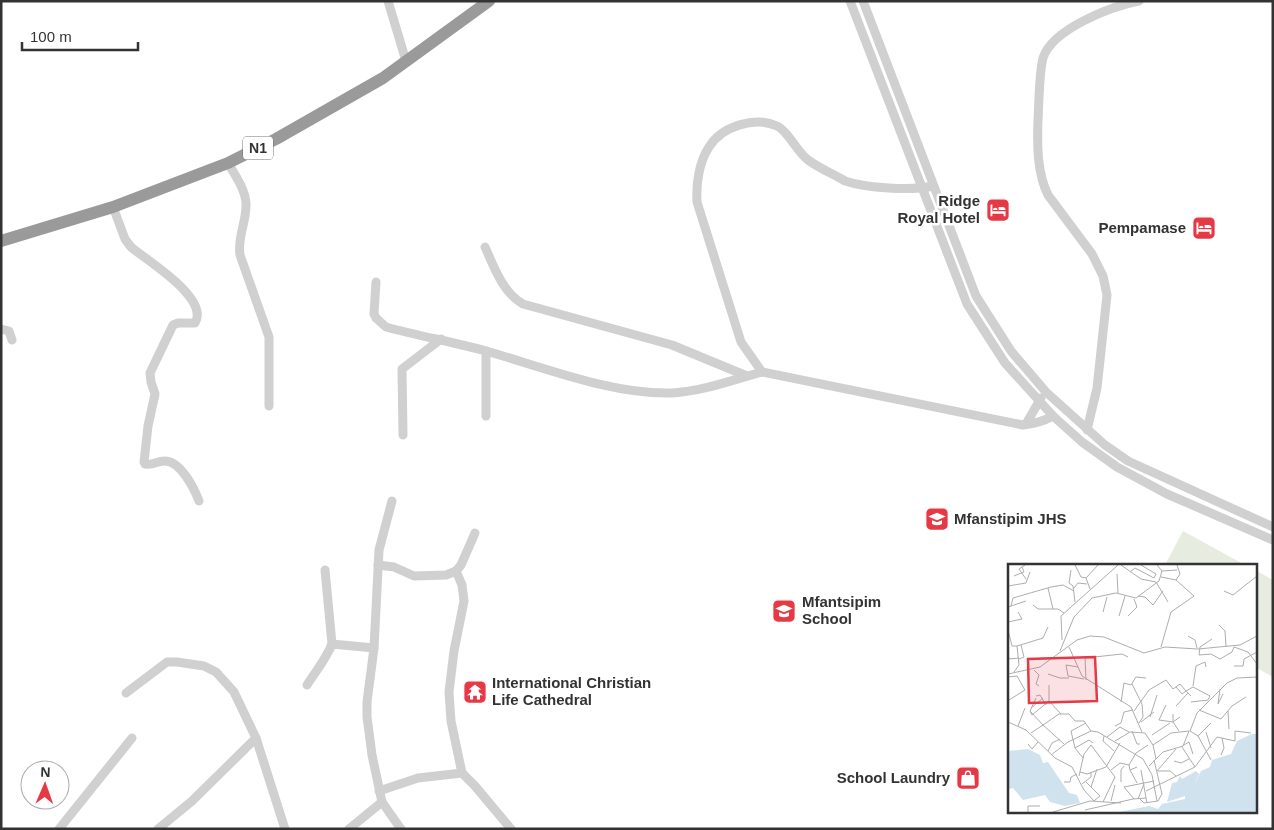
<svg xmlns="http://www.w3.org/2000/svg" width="1274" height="830" font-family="Helvetica,sans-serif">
<rect width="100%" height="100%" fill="#fff"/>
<g fill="#e6ecdf">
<polygon points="1183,531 1245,565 1165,565"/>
<polygon points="1255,570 1273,580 1273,677 1255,667"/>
</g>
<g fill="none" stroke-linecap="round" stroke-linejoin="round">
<g stroke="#d0d0d0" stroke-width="9">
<polyline points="388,1 406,61"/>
<polyline points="850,1 967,304 1005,363 1053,416 1082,442 1117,467 1167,494 1273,540"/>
<polyline points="863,1 976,296 1011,351 1046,392 1105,445 1128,461 1273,527"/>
<path d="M 228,163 C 235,175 245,189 246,203 C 247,221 237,237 240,255 L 269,337 L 269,406"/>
<path d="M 933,186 C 911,191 866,188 845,181 C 833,174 819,168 808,160 C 797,152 788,131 777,126 C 755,116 722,126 709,147 C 699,162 696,184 697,202 L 741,342 L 762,372 L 1023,425 C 1035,423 1042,422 1053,416"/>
<path d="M 113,207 L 125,239 L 131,247 C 147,261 210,298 195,323 L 178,323 L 173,325 L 150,373 L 151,382 L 155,394 L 148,426 L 144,462 L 145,464 C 152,466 157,461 164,461 C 180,460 194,488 199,501"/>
<path d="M 485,247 C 494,267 503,293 523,304 L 672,345 L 747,376"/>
<path d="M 376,282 L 374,314 L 376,318 L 386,327 C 419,336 453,342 486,351 C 543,367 613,395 672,393 C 704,391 732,380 762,372"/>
<polyline points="1,329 9,331 12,340"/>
<polyline points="486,416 486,351"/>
<polyline points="1026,424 1041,398"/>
<path d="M 1087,430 L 1097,388 L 1107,295 L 1103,276 L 1092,254 L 1048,195 C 1037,173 1037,144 1038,120 C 1039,103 1039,74 1043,58 C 1052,29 1112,6 1139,1"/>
<polyline points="403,435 402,369 441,339"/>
<polyline points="392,501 379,550 374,648 367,702 367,717 372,755 382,802 401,829"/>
<polyline points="378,565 394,567 414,576 446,575 456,571 461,565 475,533"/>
<polyline points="325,570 332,644"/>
<polyline points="456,571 462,585 464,601 454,651 449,692 451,721 462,773"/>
<path d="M 307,685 C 316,671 326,659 332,644 L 374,648"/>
<polyline points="126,693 167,662 177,662 204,666 216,672 234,692 256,738 285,829"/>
<polyline points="379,791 418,778 462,773 475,786 511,829"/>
<polyline points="59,829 132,738"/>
<polyline points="158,829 192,801 256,738"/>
<polyline points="349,829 382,802"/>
</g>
<polyline stroke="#9a9a9a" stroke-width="12" points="1,241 113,207 228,163 276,139 383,78 489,1"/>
</g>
<defs>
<g id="hotel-square" transform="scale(1.25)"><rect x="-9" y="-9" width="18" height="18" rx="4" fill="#e63946" stroke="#fff"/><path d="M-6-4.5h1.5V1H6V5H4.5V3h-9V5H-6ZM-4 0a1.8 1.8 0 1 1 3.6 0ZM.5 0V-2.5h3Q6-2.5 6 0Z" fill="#fff"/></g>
<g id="school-square" transform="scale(1.25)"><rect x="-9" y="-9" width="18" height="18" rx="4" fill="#e63946" stroke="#fff"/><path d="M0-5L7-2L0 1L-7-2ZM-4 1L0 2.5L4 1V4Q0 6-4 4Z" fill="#fff"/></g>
<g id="temple-square" transform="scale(1.25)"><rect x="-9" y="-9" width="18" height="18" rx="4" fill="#e63946" stroke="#fff"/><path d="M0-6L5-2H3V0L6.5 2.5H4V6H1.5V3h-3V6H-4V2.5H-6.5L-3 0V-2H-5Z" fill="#fff"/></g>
<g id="shop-square" transform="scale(1.25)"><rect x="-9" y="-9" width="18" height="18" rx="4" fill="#e63946" stroke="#fff"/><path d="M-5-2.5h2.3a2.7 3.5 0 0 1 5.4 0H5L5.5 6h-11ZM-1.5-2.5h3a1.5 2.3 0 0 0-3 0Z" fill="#fff"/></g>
</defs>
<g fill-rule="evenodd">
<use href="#hotel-square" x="998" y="210"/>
<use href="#hotel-square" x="1204" y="228"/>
<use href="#school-square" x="937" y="519"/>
<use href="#school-square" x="784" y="611"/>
<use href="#temple-square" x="475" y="692"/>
<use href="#shop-square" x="968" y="778"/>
</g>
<g text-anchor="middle" stroke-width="5" stroke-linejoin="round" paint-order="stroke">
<rect fill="#fff" stroke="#707070" stroke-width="1" x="243" y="136.5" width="30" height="23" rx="4"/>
<g font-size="14" font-weight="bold" fill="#333">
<text x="258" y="153">N1</text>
</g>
<g font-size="15" font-weight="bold" fill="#333" stroke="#fff" text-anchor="end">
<text x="980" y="206">Ridge<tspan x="980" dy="17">Royal Hotel</tspan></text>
<text x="1186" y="233">Pempamase</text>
<text x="954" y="524" text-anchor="start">Mfanstipim JHS</text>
<text x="802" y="607" text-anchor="start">Mfantsipim<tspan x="802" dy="17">School</tspan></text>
<text x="492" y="688" text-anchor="start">International Christian<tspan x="492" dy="17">Life Cathedral</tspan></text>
<text x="950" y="783">School Laundry</text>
</g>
</g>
<g transform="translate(1008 564)">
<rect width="249" height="249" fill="#fff"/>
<path d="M 244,170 L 249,170 L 249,248 L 111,248 L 141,242 L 150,245 L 154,240 L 177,235 L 177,232 L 159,238 L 164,219 L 169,218 L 172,212 L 174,215 L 188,207 L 191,210 L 185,223 L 193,207 L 202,203 L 204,196 L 223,190 L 229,177 ZM 20,185 L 32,191 L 35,199 L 40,198 L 61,229 L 69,231 L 72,239 L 57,242 L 42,238 L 37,231 L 15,236 L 5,224 L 0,225 L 0,187 Z" fill="#cfe2ee"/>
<path fill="none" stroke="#adadad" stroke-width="1" d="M 17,1 L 11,5 L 18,15M 67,1 L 73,13 L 78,14 L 82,25M 113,1 L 133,15 L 148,18 L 160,38M 133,1 L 148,10 L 146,14M 63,6 L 61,19 L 65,22 L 67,38M 154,7 L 169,6M 122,8 L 127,4 L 146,14M 109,10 L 110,29M 6,12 L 16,8 L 14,3M 78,14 L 90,1M 168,16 L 172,10 L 169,1M 0,22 L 18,19 L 22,8M 40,24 L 45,45M 66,24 L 70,19 L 79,20M 216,27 L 225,31 L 249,12M 130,32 L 137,33 L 145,41 L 155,27M 25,41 L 30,45 L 50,45 L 56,49M 3,42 L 5,34 L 43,23 L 55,21 L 66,27M 0,43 L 18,37M 95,48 L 99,33M 111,52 L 117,32M 120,52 L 129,43 L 126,35M 0,58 L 14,55 L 10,48M 211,61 L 217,67 L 218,82M 0,66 L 4,82 L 9,82M 180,72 L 187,76 L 189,84M 204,75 L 192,83 L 191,91 L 203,90 L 212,95 L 224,88 L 226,83M 54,76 L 53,52 L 110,1M 61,83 L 74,112 L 123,143 L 134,168M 153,83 L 163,48 L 186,32 L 168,16 L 153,13M 226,83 L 240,88 L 249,100M 52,87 L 66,53 L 84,34 L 108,29 L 128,34 L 151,17 L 154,7 L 149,1M 0,89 L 1,95 L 11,94M 11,95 L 16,93 L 13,81M 226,102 L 235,102 L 236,95 L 249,88M 70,103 L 58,101 L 60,112 L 76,115M 26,106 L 31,111 L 28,120 L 31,122M 6,108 L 11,101 L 9,82 L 35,74 L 40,63M 0,110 L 32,103 L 69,76 L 82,72 L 96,73 L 136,89 L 157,83 L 190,85 L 232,81 L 249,72M 40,110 L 52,114 L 61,114M 0,113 L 9,112 L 17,126 L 1,136M 78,116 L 77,94 L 114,90 L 120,93M 124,120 L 134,140 L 135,153 L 131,159M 41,121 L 41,137 L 53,150M 185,122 L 188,102 L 197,98 L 198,103M 168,123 L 174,130 L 178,127 L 183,132M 212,125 L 210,140 L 215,130M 28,132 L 32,131 L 38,141M 113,138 L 116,119 L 123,121 L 128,113 L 138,114M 183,138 L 200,136M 158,141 L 151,156 L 165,158 L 165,150M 168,142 L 180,129M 23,144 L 35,134M 191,146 L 213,155 L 224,142 L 238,133M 22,147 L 24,151 L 41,137M 126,147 L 141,126 L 158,116 L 165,125 L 172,120 L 178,127 L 185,123 L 202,132 L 200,136M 220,147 L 221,165M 142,153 L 149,131M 0,158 L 18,166 L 47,194 L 64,203 L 76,226 L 86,237M 133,158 L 146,148M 10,162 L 17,144M 107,162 L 113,159 L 116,148 L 125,146M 124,167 L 129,180 L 132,180M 171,167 L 165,158 L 172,153M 182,167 L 189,149 L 219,119 L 229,114 L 249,113M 182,167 L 190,172 L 203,196M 198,168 L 203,184M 23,169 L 35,161 L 22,147 L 28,134M 144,171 L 162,159M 96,172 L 95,177 L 106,187M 190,172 L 203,159M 99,173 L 112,163 L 121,168M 107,177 L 122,168 L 137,169 L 145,181 L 148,195M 20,180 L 24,185 L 30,178M 56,180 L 35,161 L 51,150 L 61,150 L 67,157 L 76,157 L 83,167M 145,181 L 163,169 L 181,167M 176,181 L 181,178 L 185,190M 174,183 L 187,203M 67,184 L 63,167 L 78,159M 40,187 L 44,179 L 52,175M 43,191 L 60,178 L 83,167 L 90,168 L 135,195 L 144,211 L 149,237M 213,191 L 216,184 L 214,174M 75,194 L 67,184 L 81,176 L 85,179M 166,197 L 173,199 L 181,195M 121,201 L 128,189 L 140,181M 141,202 L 155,188 L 175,182 L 181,167M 129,203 L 122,206 L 129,219M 187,203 L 209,173 L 227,177 L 227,167 L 243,169M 103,206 L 112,199 L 121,201 L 122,206M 133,206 L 138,234M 149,207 L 168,185M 150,207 L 162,207 L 168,212M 72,208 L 79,210 L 98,203 L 112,179M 71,212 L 76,190 L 83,181 L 107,213 L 95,238M 56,218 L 62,218 L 63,213 L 69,210M 78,218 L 92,232 L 86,237M 113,218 L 113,206 L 116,202M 74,220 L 83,213 L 83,208M 83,223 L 89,205M 116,223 L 146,217M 116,223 L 126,235M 138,227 L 187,203M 130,235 L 136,220M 132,235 L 136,239 L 150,237 L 154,230 L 146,196M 103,237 L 107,221M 77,246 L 125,235 L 138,234 L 139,239M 20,248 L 20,242 L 32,242M 45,248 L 82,237 L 113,239"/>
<path fill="#e63946" fill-opacity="0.15" stroke="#e63946" stroke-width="2.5" d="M 87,93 L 89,137 L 21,139 L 20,95 Z"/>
<rect width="249" height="249" fill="none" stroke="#333" stroke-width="2.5"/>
</g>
<rect width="1274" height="830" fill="none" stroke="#333333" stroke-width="5"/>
<g transform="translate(45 785) rotate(2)"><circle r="24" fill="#ffffff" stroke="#adadad"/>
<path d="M0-4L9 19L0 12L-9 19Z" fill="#e63946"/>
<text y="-8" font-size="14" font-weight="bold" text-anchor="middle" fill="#333333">N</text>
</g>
<path d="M22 42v8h116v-8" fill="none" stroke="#333333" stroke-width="2.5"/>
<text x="30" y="42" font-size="15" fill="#333333" stroke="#ffffff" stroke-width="4" paint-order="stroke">100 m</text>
</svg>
